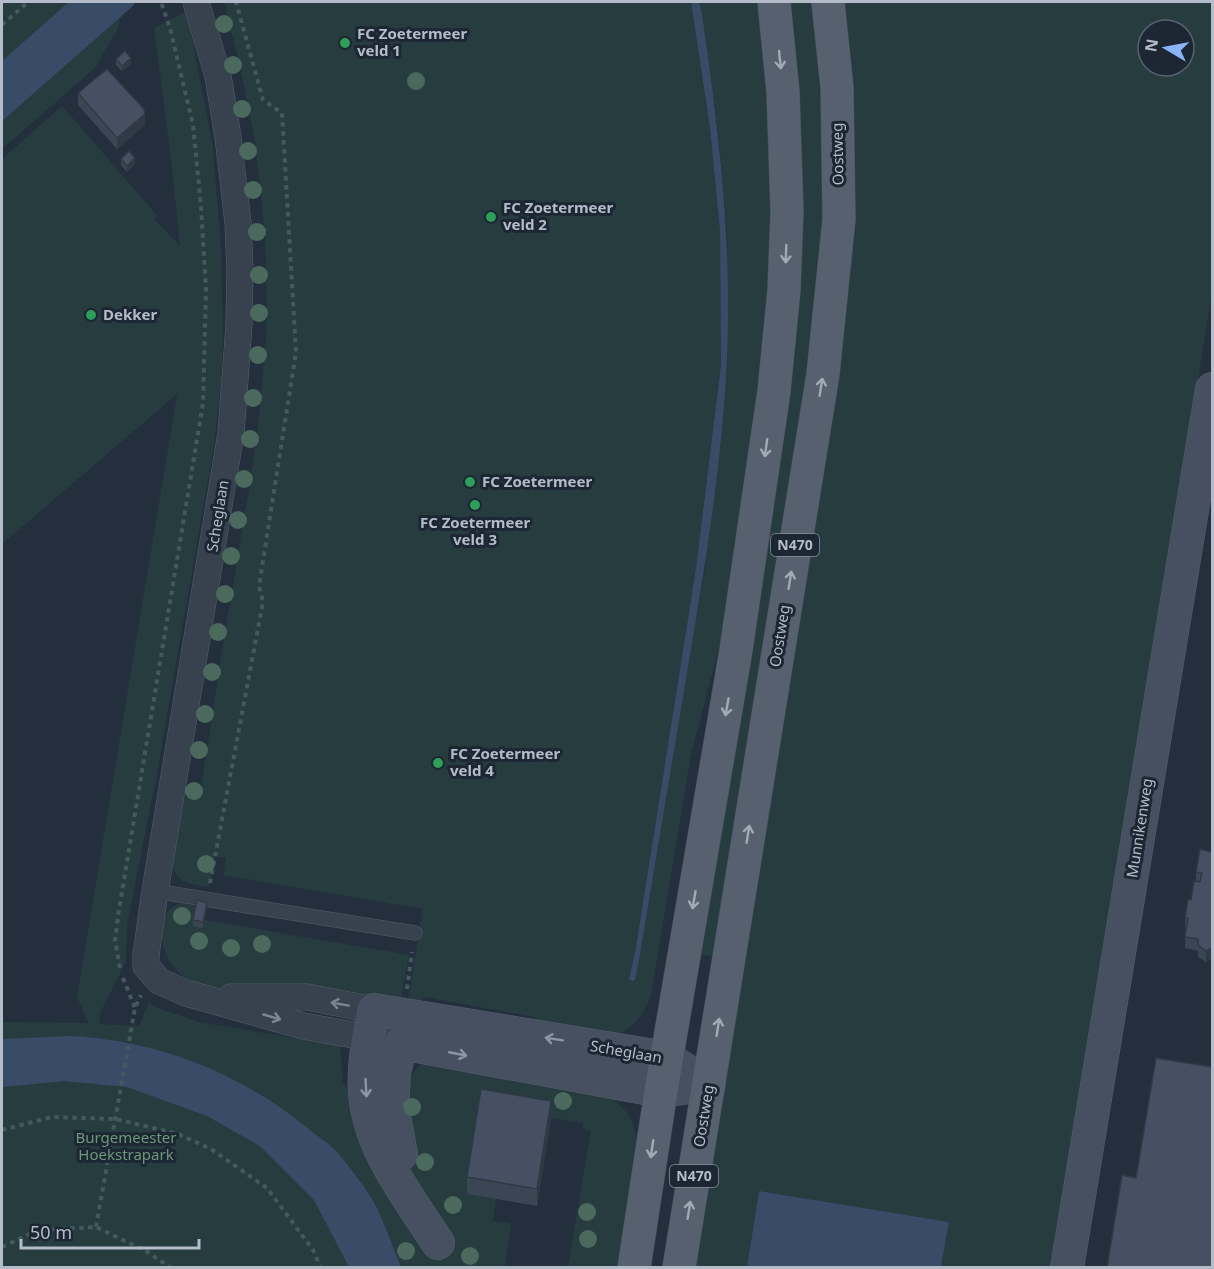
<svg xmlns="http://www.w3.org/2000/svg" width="1214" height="1269" font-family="'Noto Sans',sans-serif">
<rect width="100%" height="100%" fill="#242f3e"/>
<g fill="#263c3f" fill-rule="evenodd">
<polygon points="2,2 121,2 123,4 118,28 95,68 2,149"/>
<path d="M 224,2 L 691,2 L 710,128 L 720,231 L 721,365 L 696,568 L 635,953 L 629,979 L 632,981 L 705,568 L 728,291 L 727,231 L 718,129 L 699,2 L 759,2 L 772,150 L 768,317 L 726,620 L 690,759 L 651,995 C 644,1015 635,1026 617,1036 L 535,1020 L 535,1017 L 423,997 L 421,1005 L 408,1002 L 423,909 L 223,875 L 226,858 L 215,856 L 209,887 C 192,884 178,884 172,866 L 186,786 L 201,788 L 206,755 L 192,752 L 193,745 L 207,747 L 212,719 L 198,717 L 199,709 L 213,710 L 218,678 L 204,675 L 205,668 L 219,671 L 224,637 L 212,634 L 213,628 L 225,630 L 231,599 L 218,597 L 219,591 L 232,592 L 237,562 L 224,559 L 226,551 L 238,553 L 243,524 L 230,522 L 231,515 L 244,517 L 250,484 L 236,481 L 238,474 L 251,476 L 256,444 L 243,441 L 244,434 L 257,436 L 260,403 L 247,401 L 247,393 L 261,395 L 264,360 L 251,358 L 252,351 L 265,352 L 267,317 L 252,317 L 252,309 L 267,309 L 266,279 L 252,279 L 252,272 L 266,272 L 265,235 L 250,235 L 250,228 L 264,227 L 261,193 L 247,194 L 246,188 L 260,185 L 256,153 L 243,155 L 242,148 L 256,146 L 249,112 L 236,114 L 235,108 L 248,105 L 240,68 L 228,71 L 227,65 L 239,61 L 230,26 L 219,29 L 217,22 L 228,19 Z"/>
<path d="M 784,2 L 812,2 C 818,66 823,130 823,194 C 823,251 816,308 811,364 L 719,957 L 697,954 L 770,511 Z"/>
<path d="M 837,2 L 1212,2 L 1212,294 L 1052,1267 L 941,1267 L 949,1222 L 759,1191 L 747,1267 L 691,1268 L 831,410 ZM 1148,30 L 1184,30 L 1184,66 L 1148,66 Z"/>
<path d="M 187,11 L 213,147 L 221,247 L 223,332 L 221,384 L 214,445 L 157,773 L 127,925 L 126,962 L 101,1011 L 99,1024 L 139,1026 L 149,1002 L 154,1007 L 199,1022 L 340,1046 L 343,1083 L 410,1151 L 405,1094 L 413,1073 L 423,1061 L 602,1094 C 627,1107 630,1113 638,1140 L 619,1267 L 568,1267 L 591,1131 L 583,1129 L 583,1123 L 535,1115 L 497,1193 L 493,1221 L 511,1224 L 505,1267 L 2,1267 L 2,1022 L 88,1023 L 77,997 L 177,394 L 2,544 L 2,159 L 62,106 L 157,215 L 154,219 L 180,246 L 171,159 L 154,28 Z"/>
<path d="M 181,903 L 197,906 L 205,920 L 409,955 L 399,1008 C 346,1003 292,999 239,990 C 223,988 204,987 190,980 C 172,971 160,951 162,931 C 163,916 167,909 181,903 Z"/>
</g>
<g fill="#394c67">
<polygon points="69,2 135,2 133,6 2,121 2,61"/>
<path d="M 691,2 L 699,2 L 702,14 C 715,105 727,196 728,289 C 730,415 709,543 688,667 C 672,763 656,858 640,954 L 635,980 L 632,981 L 629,979 L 635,953 L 696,568 L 721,365 L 720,231 L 710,128 Z"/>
<path d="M 70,1036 C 156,1040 238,1072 305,1126 C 315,1135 328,1142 337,1152 C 349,1166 369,1192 377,1208 C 386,1227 393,1248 401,1267 L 349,1267 L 314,1200 L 260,1146 L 207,1116 L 127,1087 L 64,1081 L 2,1087 L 2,1039 Z"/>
<polygon points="759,1191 949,1222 941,1267 747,1267"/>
</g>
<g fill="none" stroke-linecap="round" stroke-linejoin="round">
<g stroke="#565f6c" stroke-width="15">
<polyline id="lane" points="155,891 415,933"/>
</g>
<g stroke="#565f6c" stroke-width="27">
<g id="street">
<polyline points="196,2 218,76 228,137 238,223 240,270 239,325 231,433 155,891 146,955 146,966 159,981 186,993 303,1026 387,1041"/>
<polyline points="231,997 307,997 374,1010"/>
</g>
</g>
<g stroke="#565f6c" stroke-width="34">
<g id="secondary">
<polyline points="401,1154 392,1106 394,1073 401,1043 661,1091 690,1087"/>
<path d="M 438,1243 C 408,1196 369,1149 365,1092 C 363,1064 369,1036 374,1010 L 667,1058 L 709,1085"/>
<polyline points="1067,1268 1212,389"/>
</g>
</g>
<g stroke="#414a57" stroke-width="34">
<g id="primary">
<polyline points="634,1268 661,1091 736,650 774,391 784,290 787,211 783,92 774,2"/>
<polyline points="679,1268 823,374 839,219 837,88 828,2"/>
</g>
</g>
<g stroke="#44595c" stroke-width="4" stroke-dasharray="4.5 4.5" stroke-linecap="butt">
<polyline points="2,25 28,2"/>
<polyline points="210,883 263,602 259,586 296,352 282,113 263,100 236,2"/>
<polyline points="120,968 115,940 118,916 203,403 206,289 201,206 193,125 170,28 161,2"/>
<polyline points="123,978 135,1008"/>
<polyline points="407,989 412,952"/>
<polyline points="2,1130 52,1117 115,1119 178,1134 211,1149 267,1188 313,1250 321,1268"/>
<polyline points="96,1227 135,1008 141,995"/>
<polyline points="2,1247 38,1230 96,1227 146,1251 171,1268"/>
</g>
<use href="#lane" stroke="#38414e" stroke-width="14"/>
<use href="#street" stroke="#38414e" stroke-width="26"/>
<use href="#secondary" stroke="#465061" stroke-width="33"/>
<use href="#primary" stroke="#56606e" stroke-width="33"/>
</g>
<g fill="#4b6a5d">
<circle cx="224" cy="24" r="9"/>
<circle cx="233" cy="65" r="9"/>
<circle cx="416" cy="81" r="9"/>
<circle cx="242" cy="109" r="9"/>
<circle cx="248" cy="151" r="9"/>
<circle cx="253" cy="190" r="9"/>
<circle cx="257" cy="232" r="9"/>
<circle cx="259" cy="275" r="9"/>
<circle cx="259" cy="313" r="9"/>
<circle cx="258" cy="355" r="9"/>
<circle cx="253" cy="398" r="9"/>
<circle cx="250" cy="439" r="9"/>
<circle cx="244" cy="479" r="9"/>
<circle cx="238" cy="520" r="9"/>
<circle cx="231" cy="556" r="9"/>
<circle cx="225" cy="594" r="9"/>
<circle cx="218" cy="632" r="9"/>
<circle cx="212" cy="672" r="9"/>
<circle cx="205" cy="714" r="9"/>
<circle cx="199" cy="750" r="9"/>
<circle cx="194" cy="791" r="9"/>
<circle cx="206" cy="864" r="9"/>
<circle cx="182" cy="916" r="9"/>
<circle cx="199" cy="941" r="9"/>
<circle cx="262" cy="944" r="9"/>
<circle cx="231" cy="948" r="9"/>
<circle cx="563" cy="1101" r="9"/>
<circle cx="412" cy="1107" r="9"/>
<circle cx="425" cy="1162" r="9"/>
<circle cx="453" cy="1205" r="9"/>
<circle cx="587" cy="1212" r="9"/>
<circle cx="588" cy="1239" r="9"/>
<circle cx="406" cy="1251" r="9"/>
<circle cx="470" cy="1256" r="9"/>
</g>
<g fill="#3b4654">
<polygon points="116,59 131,64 122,71 116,65"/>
<polygon points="78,93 145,125 117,149 78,105"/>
<polygon points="121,159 135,164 127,172 121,165"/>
<polygon points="1200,849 1212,959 1206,962 1198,957 1198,951 1185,948 1185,937 1186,929 1185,929 1185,918 1191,900 1196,881 1196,872"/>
<polygon points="207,908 203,928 193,926 193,920"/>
<polygon points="551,1118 537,1206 467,1194 467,1177"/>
</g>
<g fill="#303945">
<polygon points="131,58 131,64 122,71 122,66"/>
<polygon points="145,114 145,125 117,149 117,138"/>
<polygon points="135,158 135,164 127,172 127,166"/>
<polygon points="207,903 207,908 203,928 203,922"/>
<polygon points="1212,946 1212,959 1206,962 1206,951"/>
<polygon points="551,1101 551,1118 537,1206 537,1189"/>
</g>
<g fill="#455162" stroke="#303945" stroke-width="1.5">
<polygon points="125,51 131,58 122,66 116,59"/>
<polygon points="107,69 144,109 145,114 117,138 78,93"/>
<polygon points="129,151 135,158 127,166 121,159"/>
<polygon points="1200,849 1212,852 1212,948 1206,951 1198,945 1198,939 1185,937 1188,918 1185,918 1188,899 1191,900 1194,881 1200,882 1202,873 1196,872"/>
<polygon points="197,900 207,903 203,922 193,920"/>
<polygon points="1156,1058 1212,1067 1212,1268 1107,1268 1122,1175 1136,1178"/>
<polygon points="481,1089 551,1101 537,1189 467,1177"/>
</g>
<defs><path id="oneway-shaft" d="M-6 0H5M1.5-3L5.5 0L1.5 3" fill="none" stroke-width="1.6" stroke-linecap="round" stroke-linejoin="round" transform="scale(1.5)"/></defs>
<g stroke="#a1aab7">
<use href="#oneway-shaft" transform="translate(780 60) rotate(84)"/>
<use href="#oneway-shaft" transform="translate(786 254) rotate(92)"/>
<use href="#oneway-shaft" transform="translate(821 387) rotate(-81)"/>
<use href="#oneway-shaft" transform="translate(766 448) rotate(98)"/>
<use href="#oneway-shaft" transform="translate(790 580) rotate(-81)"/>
<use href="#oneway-shaft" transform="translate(727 707) rotate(100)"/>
<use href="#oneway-shaft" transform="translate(748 834) rotate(-81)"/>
<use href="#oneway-shaft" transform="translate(694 900) rotate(100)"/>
<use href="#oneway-shaft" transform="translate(718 1027) rotate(-81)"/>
<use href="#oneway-shaft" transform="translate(652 1149) rotate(98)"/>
<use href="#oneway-shaft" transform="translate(689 1210) rotate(-81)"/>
</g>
<g stroke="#7c8592">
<use href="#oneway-shaft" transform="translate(340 1004) rotate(-170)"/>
<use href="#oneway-shaft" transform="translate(272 1017) rotate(16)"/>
</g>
<g stroke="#8e96a5">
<use href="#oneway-shaft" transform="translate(554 1039) rotate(-171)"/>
<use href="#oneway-shaft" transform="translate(458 1054) rotate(11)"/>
<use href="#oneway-shaft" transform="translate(366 1088) rotate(87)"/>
</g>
<g fill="#2e9e5b" stroke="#1d2633" stroke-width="2">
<circle cx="345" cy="43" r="6"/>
<circle cx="491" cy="217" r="6"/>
<circle cx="91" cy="315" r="6"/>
<circle cx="470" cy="482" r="6"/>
<circle cx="475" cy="505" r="6"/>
<circle cx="438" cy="763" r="6"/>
</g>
<g text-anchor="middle" stroke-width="6" stroke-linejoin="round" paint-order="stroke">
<g fill="#1d2633" stroke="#878f9c" stroke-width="1.5">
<rect x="771" y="534" width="48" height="22" rx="4.5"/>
<rect x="670" y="1165" width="48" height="22" rx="4.5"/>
</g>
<g font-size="14" font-weight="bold" fill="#b4bcc9">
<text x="795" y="550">N470</text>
<text x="694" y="1181">N470</text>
</g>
<g font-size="15" font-weight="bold" fill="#b4bcc9" stroke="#1d2633" text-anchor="start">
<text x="357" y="39">FC Zoetermeer<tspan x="357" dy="17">veld 1</tspan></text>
<text x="503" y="213">FC Zoetermeer<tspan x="503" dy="17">veld 2</tspan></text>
<text x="103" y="320">Dekker</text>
<text x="482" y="487">FC Zoetermeer</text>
<text x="475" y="528" text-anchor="middle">FC Zoetermeer<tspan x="475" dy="17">veld 3</tspan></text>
<text x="450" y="759">FC Zoetermeer<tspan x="450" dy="17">veld 4</tspan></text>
</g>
<g font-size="15" fill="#b4bcc9" stroke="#1d2633">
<text transform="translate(838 154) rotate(-91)" y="5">Oostweg</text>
<text transform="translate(218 516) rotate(-81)" y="5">Scheglaan</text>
<text transform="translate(780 636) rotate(-81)" y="5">Oostweg</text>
<text transform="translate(1140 828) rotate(-81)" y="5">Munnikenweg</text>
<text transform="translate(626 1052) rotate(10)" y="5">Scheglaan</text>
<text transform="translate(704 1116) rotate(-81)" y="5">Oostweg</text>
</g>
<g font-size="15" fill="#6b9a76" stroke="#1d2633">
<text x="126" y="1143">Burgemeester<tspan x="126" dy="17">Hoekstrapark</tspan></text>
</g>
</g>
<rect width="1214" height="1269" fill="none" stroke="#b4bcc9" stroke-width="6"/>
<g transform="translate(1166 48) rotate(280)"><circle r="28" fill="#1d2633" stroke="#59626f" stroke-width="1.5"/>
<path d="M0-4.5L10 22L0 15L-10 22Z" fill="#8ab4f8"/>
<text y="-9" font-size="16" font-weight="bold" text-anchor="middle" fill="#b4bcc9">N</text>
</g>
<path d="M21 1239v9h178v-9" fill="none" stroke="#b4bcc9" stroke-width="3"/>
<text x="30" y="1239" font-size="18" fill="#b4bcc9" stroke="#1d2633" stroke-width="4.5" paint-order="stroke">50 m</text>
</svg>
